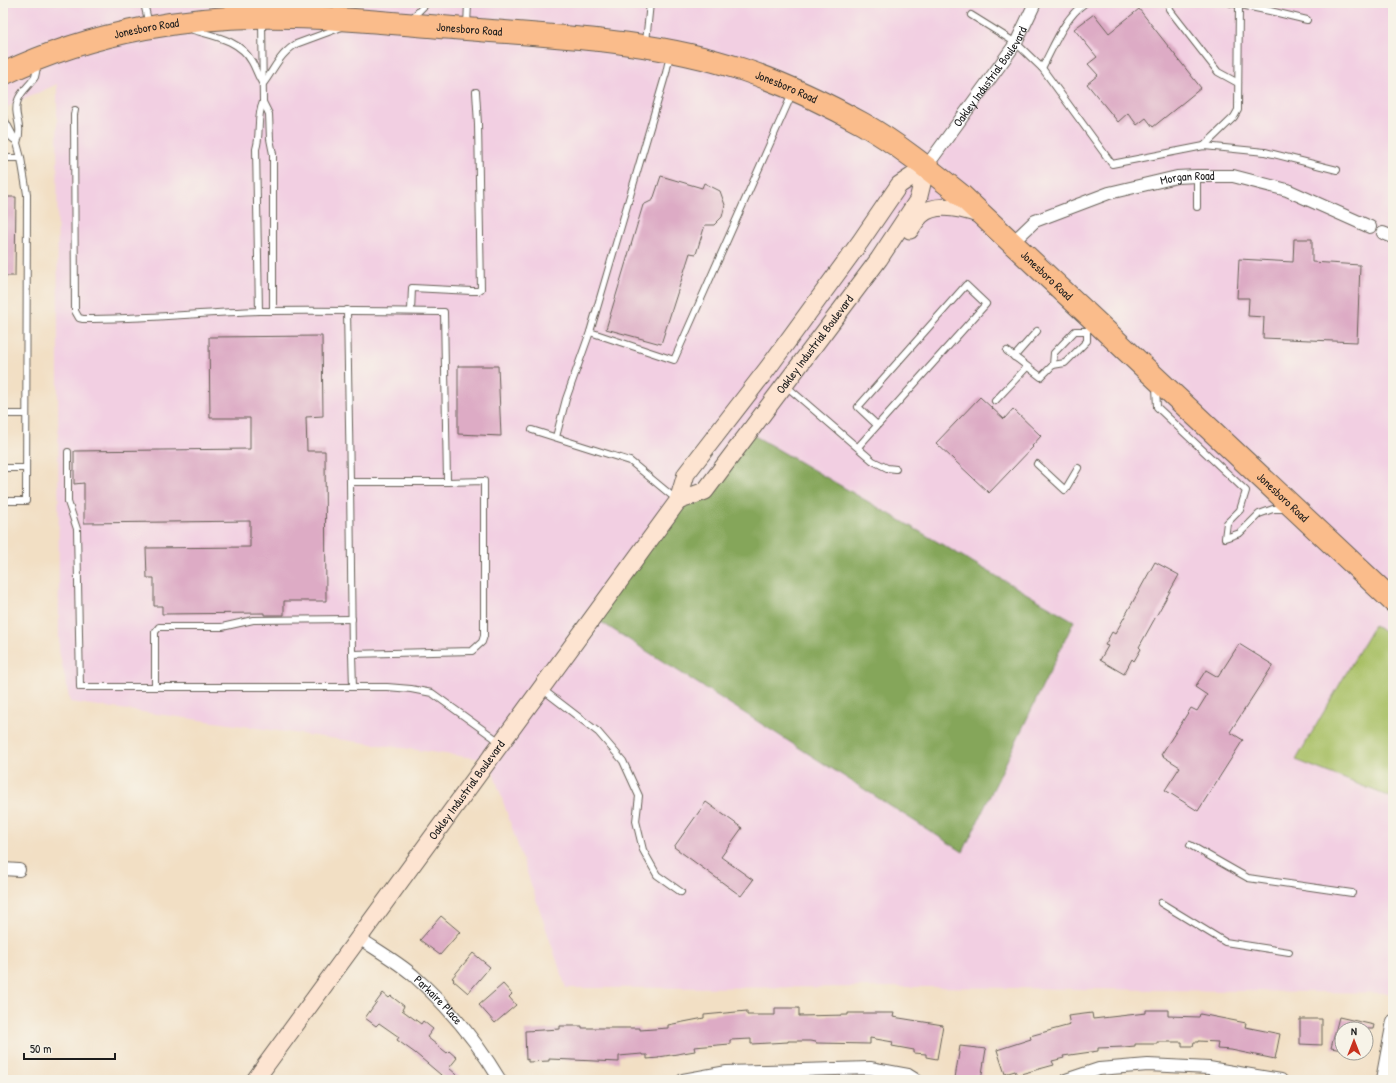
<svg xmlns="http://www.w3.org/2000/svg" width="1396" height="1083" font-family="'Patrick Hand',sans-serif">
<rect width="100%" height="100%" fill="#f7f3e8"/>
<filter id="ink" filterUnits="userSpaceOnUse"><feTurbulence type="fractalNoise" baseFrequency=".025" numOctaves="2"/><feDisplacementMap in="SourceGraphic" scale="8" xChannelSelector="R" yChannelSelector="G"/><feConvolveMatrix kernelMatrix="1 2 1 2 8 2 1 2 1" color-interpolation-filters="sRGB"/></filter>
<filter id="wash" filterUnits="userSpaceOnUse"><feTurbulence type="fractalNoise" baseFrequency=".012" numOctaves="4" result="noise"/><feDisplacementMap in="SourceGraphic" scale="16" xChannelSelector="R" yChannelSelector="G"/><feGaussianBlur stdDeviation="0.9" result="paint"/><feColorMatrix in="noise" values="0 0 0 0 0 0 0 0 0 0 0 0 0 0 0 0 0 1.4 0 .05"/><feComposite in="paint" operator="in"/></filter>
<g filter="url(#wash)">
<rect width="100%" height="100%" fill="#f2dfc4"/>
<path fill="#f2cfe2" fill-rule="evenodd" d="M 3,3 L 1393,3 L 1393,1080 L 1382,1080 L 1393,993 L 931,987 L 566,988 L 489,760 L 70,702 L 59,651 L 57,84 L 3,109 ZM 590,615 L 1074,622 L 963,852 Z"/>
<polygon fill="#a7bf64" stroke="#626e40" points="1374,625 1393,639 1393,798 1296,760"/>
<polygon fill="#85a65a" stroke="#50613b" points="748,432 1074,621 963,852 590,615"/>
<g id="blocks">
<g fill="#ddabc5">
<polygon points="1139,9 1201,88 1153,127 1146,118 1137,125 1128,113 1118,122 1087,84 1098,75 1088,64 1097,57 1074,29 1094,14 1109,33"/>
<polygon points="661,176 702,188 704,183 720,191 725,205 722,217 714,225 705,225 696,254 690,253 661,344 606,329 643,205 653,200"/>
<polygon points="3,197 16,197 15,276 3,276"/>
<polygon points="1294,239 1312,239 1312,262 1360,265 1357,342 1263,338 1264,317 1248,316 1249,298 1237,298 1239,259 1293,262"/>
<polygon points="322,336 323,416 306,417 307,451 325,451 326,601 284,601 284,615 264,615 264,613 162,614 162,606 154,606 154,578 147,578 146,548 250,547 250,521 84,523 84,483 74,484 74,451 250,449 250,418 210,418 209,337"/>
<polygon points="458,366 498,366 501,436 458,434"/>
<polygon points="980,397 1004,419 1013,409 1041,436 1032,446 1033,447 989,493 936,443"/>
<polygon points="1155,562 1179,575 1139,647 1141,649 1134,661 1132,659 1124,674 1100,660 1108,646 1105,645 1112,632 1115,634"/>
<polygon points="1239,644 1273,665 1230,732 1243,740 1198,811 1165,790 1180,767 1161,755 1191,708 1197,711 1207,695 1195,687 1206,670 1218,677"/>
<polygon points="706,802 742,828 721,857 753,880 741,896 674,847"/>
<polygon points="441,916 460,932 440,955 420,940"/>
<polygon points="473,953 490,967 468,993 453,980 454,979 452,978"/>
<polygon points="503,984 512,994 509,997 516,1005 495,1023 479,1005"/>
<polygon points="383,993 389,998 391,996 404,1006 402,1010 421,1024 423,1021 433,1029 427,1037 447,1053 449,1051 457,1058 449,1068 463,1080 447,1080 415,1053 397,1040 399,1037 379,1023 376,1026 365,1018"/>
<polygon points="775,1008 799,1008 799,1016 848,1015 848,1013 894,1013 893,1017 943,1025 937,1059 926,1057 926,1054 914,1053 914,1050 892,1046 893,1042 870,1038 870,1044 816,1043 816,1042 810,1041 788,1041 788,1042 751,1044 751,1039 730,1040 730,1044 694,1047 695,1051 659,1057 659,1058 647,1059 647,1055 642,1055 642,1054 619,1056 619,1062 549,1059 549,1061 528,1062 528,1059 526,1060 525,1031 560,1029 560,1026 582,1026 582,1028 640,1028 640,1030 668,1028 668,1025 704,1018 704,1015 747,1011 747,1015 775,1015"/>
<polygon points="1146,1010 1168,1010 1168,1016 1199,1017 1200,1014 1246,1023 1245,1027 1280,1034 1275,1059 1231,1050 1217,1049 1218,1042 1198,1041 1198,1042 1194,1042 1193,1046 1182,1046 1182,1042 1157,1042 1157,1044 1135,1044 1135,1046 1124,1047 1098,1048 1098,1051 1063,1056 1064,1058 1052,1061 1054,1065 1017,1075 1015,1071 1005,1074 997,1050 1031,1039 1030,1036 1070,1025 1068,1016 1092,1013 1093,1019 1146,1013"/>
<polygon points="1339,1017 1374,1025 1373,1029 1342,1029 1342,1050 1331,1048"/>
<polygon points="1300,1019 1322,1019 1322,1045 1300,1044"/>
<polygon points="960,1046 986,1049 981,1080 967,1077 967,1079 955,1078"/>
</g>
</g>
</g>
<g filter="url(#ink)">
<use href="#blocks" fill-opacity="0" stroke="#676057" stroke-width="1"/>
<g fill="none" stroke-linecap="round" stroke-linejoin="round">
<g stroke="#676057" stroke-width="8">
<g id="lane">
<polyline points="144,3 149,25"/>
<polyline points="1171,3 1169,9 1218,72 1238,83"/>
<polyline points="1231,3 1270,11 1307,20"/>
<polyline points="971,15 1016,43 1042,68 1112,164 1204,146 1265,152 1337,170"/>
<polyline points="411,19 427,3"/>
<polyline points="467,26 468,3"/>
<path d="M 193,30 C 214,36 240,40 252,62 C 256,69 258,77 263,84 C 271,74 277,60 286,52 C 289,49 293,46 296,44 L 342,27"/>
<polyline points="646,42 650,3"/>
<path d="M 1042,68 C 1054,46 1064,18 1085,3"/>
<polyline points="263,102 269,114 270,139 273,154 273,311"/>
<path d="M 75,110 L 74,115 L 75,311 L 79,318 L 83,319 C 142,319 200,313 259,311 C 321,310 382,311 444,312 L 447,482 L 350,482 L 347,310"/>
<polyline points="3,117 17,143 21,158 27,194 26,501 3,501"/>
<polyline points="3,129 13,139"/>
<path d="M 17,143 C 24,125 12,115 18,100 C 21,91 30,85 35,77 C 36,73 37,68 37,64"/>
<polyline points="1204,146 1234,117 1238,110 1239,5"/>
<polyline points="3,158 21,158"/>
<polyline points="1197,207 1197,176"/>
<path d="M 259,311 L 256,149 C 261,134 256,118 263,102 L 262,20"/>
<polyline points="411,311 412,288 472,291 478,291 481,289 478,124 476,92"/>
<polyline points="590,332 674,360 792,94"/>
<polyline points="1007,351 1041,377 1053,365 1065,363 1087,341 1087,331 1093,324"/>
<polyline points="1014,357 1037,331"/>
<polyline points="1053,365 1054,353 1075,331 1087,331"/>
<polyline points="785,385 873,461 887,468 896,469"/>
<polyline points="1156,387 1157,407 1246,491 1240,510 1227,523 1225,538 1240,533 1259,514 1273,509 1286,509"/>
<polyline points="995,401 1027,367"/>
<polyline points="3,414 25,414"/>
<polyline points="532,430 630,461 677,500"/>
<polyline points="556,437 566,399 590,332 666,73 670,54"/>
<polyline points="858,447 986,304 966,285 858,407 877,425"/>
<polyline points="68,452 68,502 77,529 80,687 387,687 411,689 432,693 500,742"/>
<polyline points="1037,464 1065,490 1078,468"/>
<polyline points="3,468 26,468"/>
<polyline points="350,482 352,654 472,651 482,642 484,636 484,481 447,482"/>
<polyline points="352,654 353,687"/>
<polyline points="155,687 155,632 159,627 222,627 253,620 352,619"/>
<polyline points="542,689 598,732 623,761 639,796 636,821 643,850 657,875 681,892"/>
<polyline points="1190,845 1248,878 1352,893"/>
<polyline points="1161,903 1225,942 1289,952"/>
</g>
</g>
<g stroke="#676057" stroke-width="14">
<g id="street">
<path id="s1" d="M 926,167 L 1016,43 L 1035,3"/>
<polyline points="1383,233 1393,237"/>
<path id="s2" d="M 1012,243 L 1035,221 L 1109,193 L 1177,177 L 1197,176 L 1233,176 L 1287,190 L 1370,227"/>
<polyline points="3,869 19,870"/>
<path id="s3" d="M 359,938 C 377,950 398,962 414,976 C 450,1008 476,1040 500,1080"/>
<polyline points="683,1080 727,1072 870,1068 908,1075 916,1080"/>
<polyline points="1066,1080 1099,1069 1148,1065 1209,1068 1281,1080"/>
<polyline points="1382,1080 1393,1021"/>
</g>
</g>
<g stroke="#676057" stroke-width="19">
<g id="secondary">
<path d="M 910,230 C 913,225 917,219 921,215 C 936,201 964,209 981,215"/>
<path id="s4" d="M 678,501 L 705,491 L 879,259 L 918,200 L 926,167"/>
<path id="s5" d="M 255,1080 L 678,501 L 686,474 L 768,368 L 860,242 L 899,185 L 926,167"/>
</g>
</g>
<g stroke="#676057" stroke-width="24">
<g id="highway">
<path id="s6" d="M 3,74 C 93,31 194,14 293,17 C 355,18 417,26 479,30 C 569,37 658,41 744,70 C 785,84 825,103 863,124 C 898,144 930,170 961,195 L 1393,601"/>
</g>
</g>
<use href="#lane" stroke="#fff" stroke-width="6"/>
<use href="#street" stroke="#fff" stroke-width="12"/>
<use href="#secondary" stroke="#fde4d1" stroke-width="17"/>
<use href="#highway" stroke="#fabc8b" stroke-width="22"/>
</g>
</g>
<g text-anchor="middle" stroke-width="3" stroke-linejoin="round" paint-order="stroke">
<g font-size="12" fill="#1c1c1c" stroke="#f7f3e8">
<text dy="4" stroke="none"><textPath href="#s6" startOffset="151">Jonesboro Road</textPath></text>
<text dy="4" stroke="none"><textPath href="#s6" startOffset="475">Jonesboro Road</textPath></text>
<text dy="4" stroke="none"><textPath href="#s1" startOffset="111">Oakley Industrial Boulevard</textPath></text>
<text dy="4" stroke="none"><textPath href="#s6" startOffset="799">Jonesboro Road</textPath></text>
<text dy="4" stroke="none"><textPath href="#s2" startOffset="191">Morgan Road</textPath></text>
<text dy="4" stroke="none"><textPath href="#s6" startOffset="1123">Jonesboro Road</textPath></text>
<text dy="4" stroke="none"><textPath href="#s4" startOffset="212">Oakley Industrial Boulevard</textPath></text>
<text dy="4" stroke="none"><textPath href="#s6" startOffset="1447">Jonesboro Road</textPath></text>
<text dy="4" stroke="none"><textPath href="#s5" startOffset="359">Oakley Industrial Boulevard</textPath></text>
<text dy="4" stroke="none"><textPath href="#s3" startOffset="101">Parkaire Place</textPath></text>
</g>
</g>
<rect width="1396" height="1083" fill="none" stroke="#f7f3e8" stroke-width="16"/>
<g transform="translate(1354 1041)"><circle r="19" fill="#f7f3e8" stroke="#9f9d96"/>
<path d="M0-3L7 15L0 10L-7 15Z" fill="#c8321e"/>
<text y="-6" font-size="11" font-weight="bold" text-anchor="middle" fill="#1c1c1c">N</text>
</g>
<path d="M24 1053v6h91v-6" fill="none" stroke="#1c1c1c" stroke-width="2"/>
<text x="30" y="1053" font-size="12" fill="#1c1c1c" stroke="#f7f3e8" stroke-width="3" paint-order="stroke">50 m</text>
</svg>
